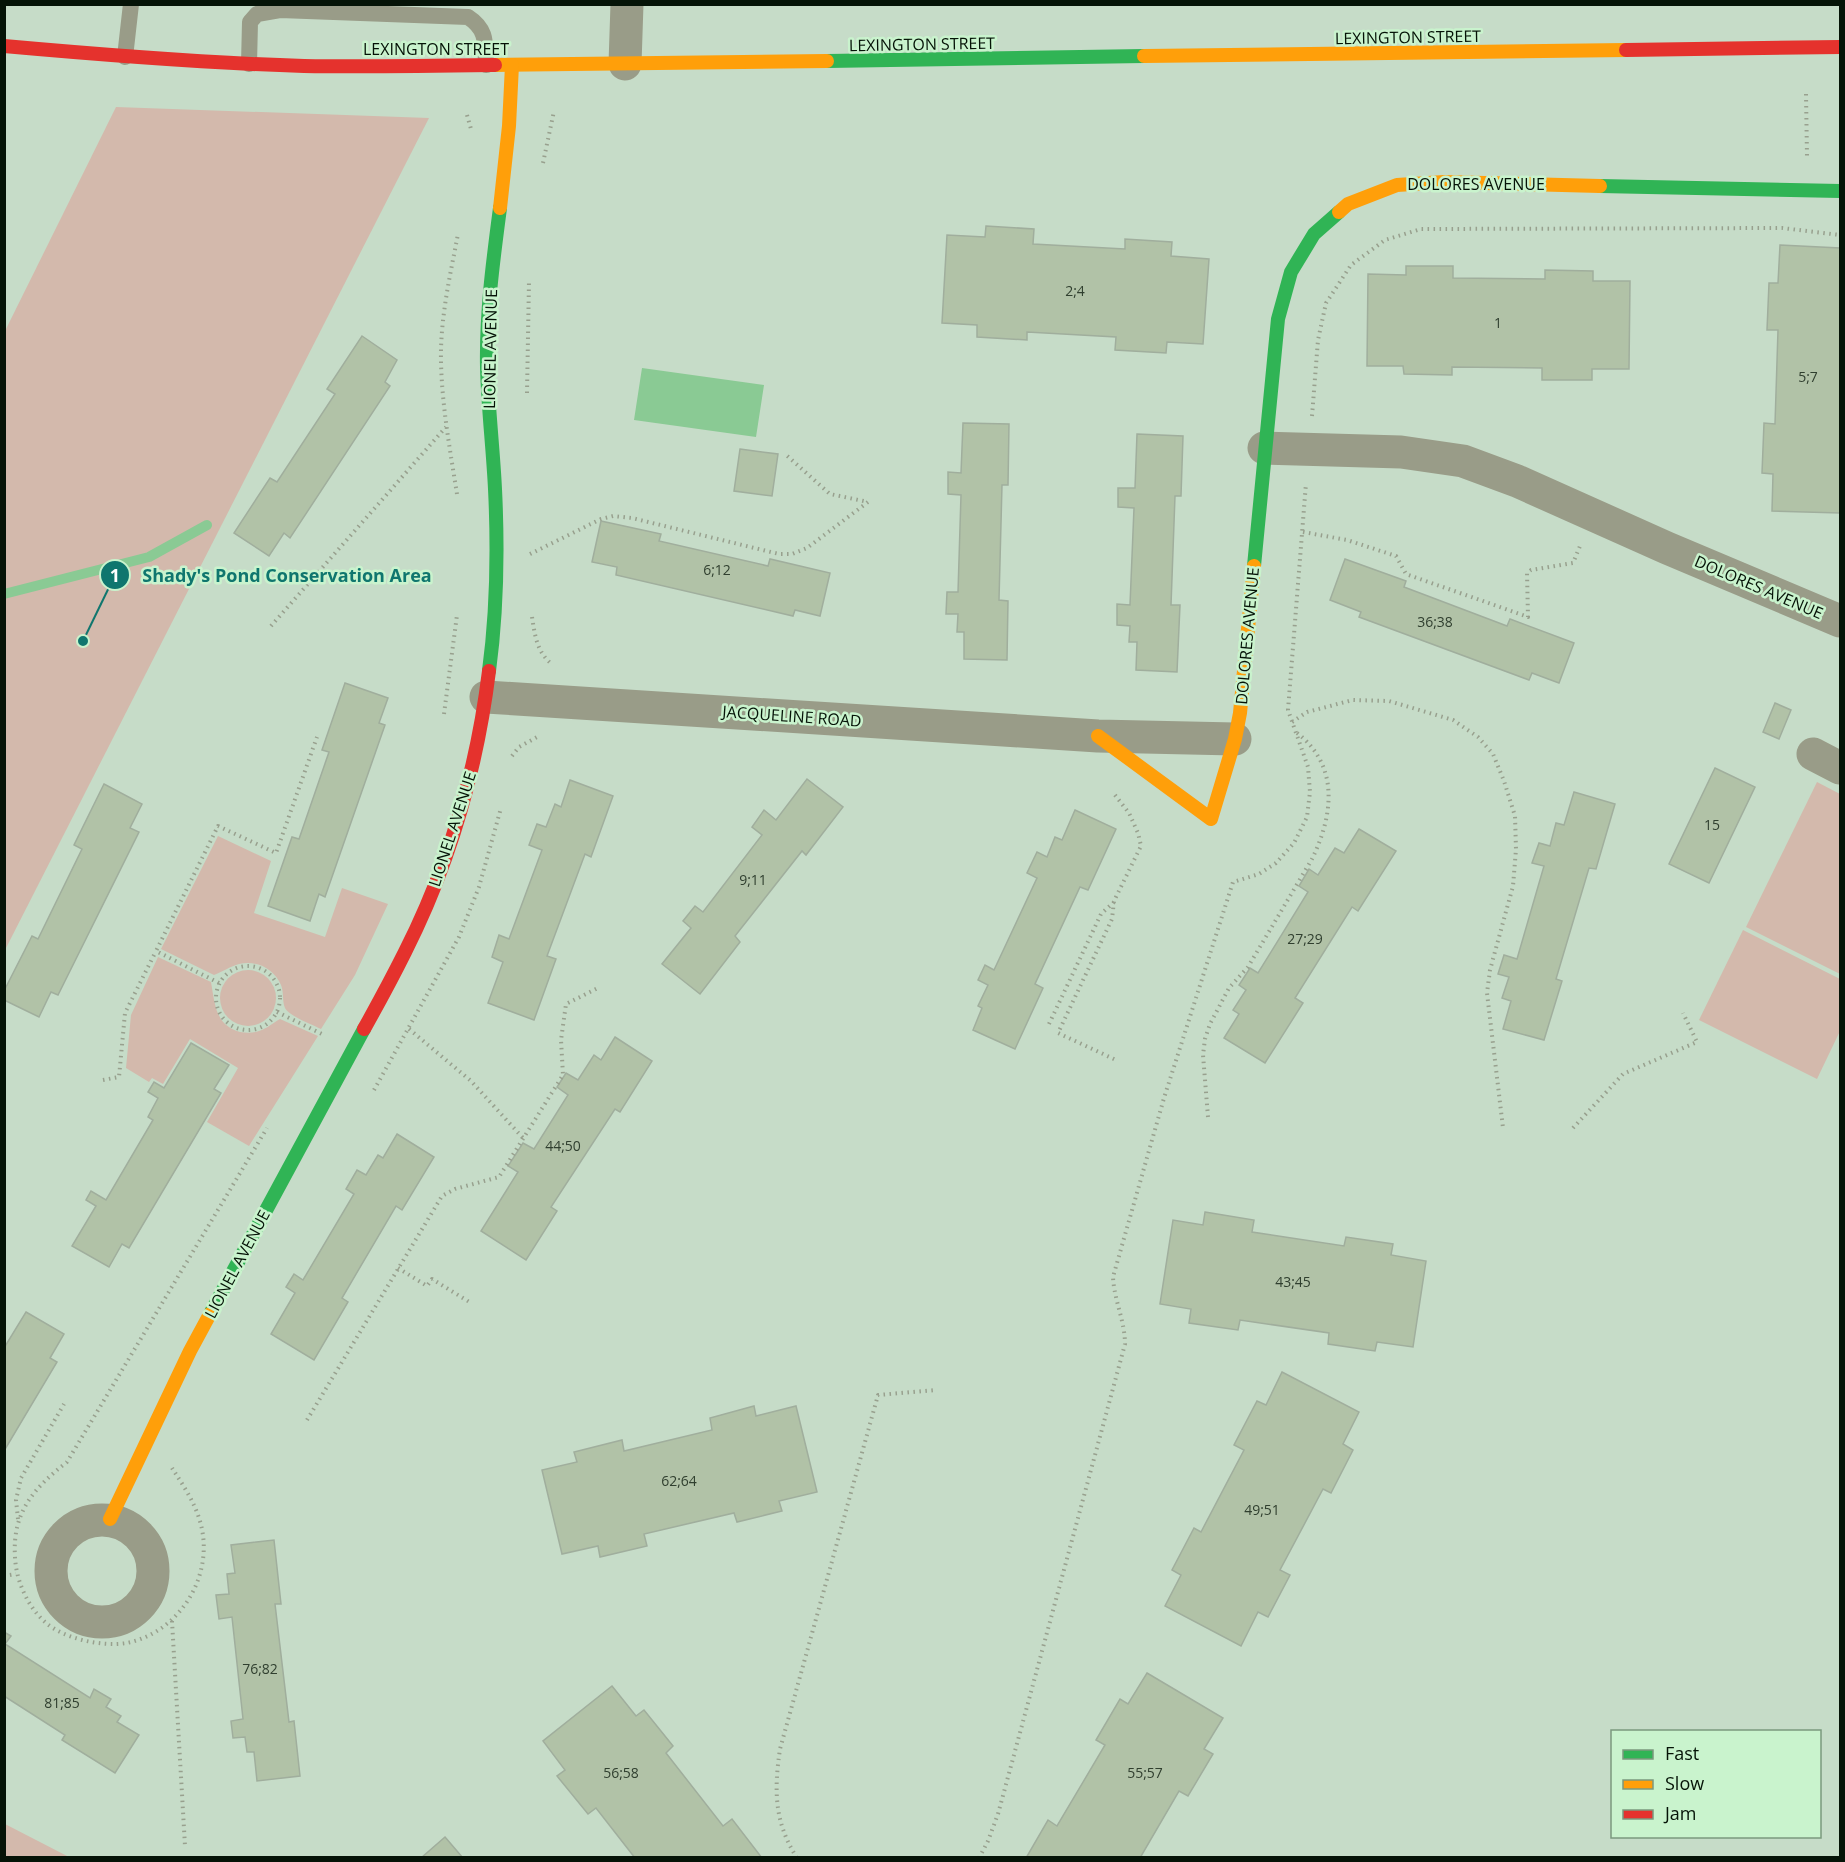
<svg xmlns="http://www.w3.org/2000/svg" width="1845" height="1862" font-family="'Open Sans',sans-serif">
<rect width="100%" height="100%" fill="#c6dcc8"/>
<g fill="#d3b9ac">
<polygon points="116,107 429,118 5,950 5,331"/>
<polygon points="1817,782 1840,794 1840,974 1746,927"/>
<path d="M 218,836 L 271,861 L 254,913 L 325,937 L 342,888 L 388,904 L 355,975 L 321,1029 C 313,1025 289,1016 285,1008 C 282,1001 284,992 281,985 C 274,969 257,960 239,964 C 231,966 222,972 214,975 L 161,949 Z"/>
<polygon points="1743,930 1840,979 1840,1031 1817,1079 1699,1020"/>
<path d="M 158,957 L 211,982 C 215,1004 215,1025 240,1032 C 246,1033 254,1033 259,1031 C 266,1029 273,1023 280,1019 L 318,1036 L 249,1146 L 207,1122 L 238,1068 L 190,1039 L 163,1084 L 152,1078 L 149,1082 L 126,1068 L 131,1015 Z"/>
<circle cx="248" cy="998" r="28"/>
<polygon points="4,1824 5,1824 69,1857 5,1857"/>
</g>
<polygon fill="#8aca94" points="642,368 764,385 756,437 634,420"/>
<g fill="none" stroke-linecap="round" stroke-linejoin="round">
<polyline stroke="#8aca94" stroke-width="10" points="4,594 149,557 207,525"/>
</g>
<g fill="#b1c2a7" stroke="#a0ae9d" stroke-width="1.5">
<polygon points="986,226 1034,229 1033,244 1125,249 1125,239 1172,242 1171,256 1209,259 1203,344 1167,342 1166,353 1115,350 1116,337 1027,332 1027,340 977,337 977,325 942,323 947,235 985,237"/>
<polygon points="1780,245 1840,248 1840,513 1772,511 1773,474 1762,473 1764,423 1775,424 1778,330 1767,330 1769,283 1778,283"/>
<polygon points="1406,266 1453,266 1453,278 1545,279 1545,270 1593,271 1593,281 1630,281 1629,369 1592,369 1592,380 1542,380 1542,368 1452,367 1452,375 1404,374 1403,366 1367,366 1368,274 1406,275"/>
<polygon points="362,336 397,360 385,382 390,386 290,538 284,533 269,556 234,533 270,478 277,482 335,394 327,389"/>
<polygon points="963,423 1009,424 1008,485 1002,485 999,600 1008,601 1007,660 964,659 964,632 957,632 958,614 946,614 947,592 958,592 961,495 948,494 948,472 961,473"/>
<polygon points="1137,434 1183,436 1181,496 1175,496 1171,605 1180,605 1177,672 1136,670 1137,642 1129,642 1130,626 1117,625 1117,604 1130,605 1134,508 1118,507 1118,488 1135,488"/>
<polygon points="740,449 778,454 772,496 734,491"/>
<polygon points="601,521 661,534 659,541 768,566 770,559 830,573 820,616 795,610 793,616 616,575 617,567 592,562"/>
<polygon points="1345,559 1406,581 1404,587 1507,626 1510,619 1574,643 1559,683 1532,673 1529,680 1359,617 1361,612 1330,600"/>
<polygon points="345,683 388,698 379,723 385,725 325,897 319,894 310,921 268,906 292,837 299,839 329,752 322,750"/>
<polygon points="1775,703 1791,710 1779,739 1763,732"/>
<polygon points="1715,768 1755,787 1709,883 1669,864"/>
<polygon points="807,779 843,807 806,855 802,851 735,936 740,942 700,994 662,964 691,928 683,921 695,906 703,912 762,835 752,827 764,810 776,820"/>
<polygon points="570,780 613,796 591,857 585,854 547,956 556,959 534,1020 488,1003 503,962 492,957 499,935 509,939 542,850 529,845 537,824 546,827 555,804 561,807"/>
<polygon points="104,784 142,804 130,828 139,832 58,995 51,992 39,1017 4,1000 4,991 32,936 38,939 82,849 74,845"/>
<polygon points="1574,792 1615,804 1596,869 1589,868 1556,979 1562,981 1544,1040 1503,1029 1511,1001 1502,998 1509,977 1498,974 1504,955 1517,959 1544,866 1532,863 1539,843 1550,846 1556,823 1564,825"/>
<polygon points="1075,810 1116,829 1088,890 1080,887 1035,984 1043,988 1015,1049 973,1030 982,1008 978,1006 988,985 978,980 985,965 994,970 1037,878 1027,873 1037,852 1047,857 1055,837 1062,840"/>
<polygon points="1359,829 1396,851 1358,911 1352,907 1295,998 1303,1003 1265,1063 1224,1038 1239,1014 1233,1010 1246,990 1239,985 1250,968 1258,973 1308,892 1299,886 1309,869 1318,875 1335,848 1344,853"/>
<polygon points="615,1037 652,1061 620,1112 615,1109 551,1207 557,1211 526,1260 481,1231 518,1172 508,1166 523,1143 534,1149 568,1095 557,1087 566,1073 578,1080 594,1055 601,1060"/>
<polygon points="191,1043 229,1065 214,1089 221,1093 129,1248 122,1244 109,1267 72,1246 96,1206 86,1200 91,1191 106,1200 153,1120 148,1117 158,1098 148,1092 154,1082 164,1088"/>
<polygon points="397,1134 434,1157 402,1210 396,1206 342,1298 348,1302 314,1360 271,1334 295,1293 286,1287 294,1274 303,1280 354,1194 346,1189 357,1170 366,1175 378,1155 383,1158"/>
<polygon points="1205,1212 1254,1220 1252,1232 1344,1246 1346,1237 1393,1244 1391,1255 1426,1261 1413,1347 1377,1342 1375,1351 1328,1344 1329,1333 1240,1320 1238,1330 1189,1323 1191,1309 1160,1304 1173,1220 1203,1225"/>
<polygon points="26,1312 64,1334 50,1358 57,1362 4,1451 4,1348"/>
<polygon points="1282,1372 1359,1412 1343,1444 1353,1450 1331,1493 1323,1489 1280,1570 1290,1575 1268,1617 1258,1612 1241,1646 1165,1606 1181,1575 1172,1570 1194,1528 1201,1532 1244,1450 1234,1445 1257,1401 1266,1405"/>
<polygon points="754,1406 756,1416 796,1406 817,1492 779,1501 782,1511 737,1522 734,1513 644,1534 647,1546 600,1557 598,1546 562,1554 542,1470 577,1462 574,1452 622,1440 624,1451 712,1430 710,1418"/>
<polygon points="274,1540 281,1604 275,1604 289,1722 294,1721 300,1776 257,1781 254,1752 247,1752 245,1737 233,1738 231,1721 243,1719 232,1617 219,1619 216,1595 229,1594 227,1574 235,1573 231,1545"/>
<polygon points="4,1632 11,1636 5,1644 90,1698 94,1689 111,1699 106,1707 121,1716 117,1722 139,1735 115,1773 62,1740 65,1735 4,1696"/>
<polygon points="1147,1673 1223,1718 1204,1749 1213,1754 1188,1796 1179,1791 1140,1858 1026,1858 1048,1820 1057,1826 1105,1745 1096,1740 1120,1699 1128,1704"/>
<polygon points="612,1686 636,1716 644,1710 673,1746 666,1753 723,1826 732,1819 762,1858 635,1858 596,1808 588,1814 557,1776 565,1770 543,1741"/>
<polygon points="445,1837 463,1858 421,1858"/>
</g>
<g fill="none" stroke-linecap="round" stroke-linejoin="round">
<g stroke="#98a08e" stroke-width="4" stroke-dasharray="1.5 4.5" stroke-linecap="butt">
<polyline points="1806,94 1807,156"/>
<polyline points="467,115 471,129"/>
<polyline points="543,163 554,111"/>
<polyline points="527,393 529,281"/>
<polyline points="1312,416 1318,340 1326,303 1351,265 1385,240 1421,229 1782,228 1840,235"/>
<path d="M 457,494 C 450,450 442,406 441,362 C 440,319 450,276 458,234"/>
<polyline points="1303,532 1347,540 1396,556 1406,574 1528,617 1527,573 1531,570 1573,563 1580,546"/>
<polyline points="530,554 601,519 613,516 632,518 779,554 792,554 807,548 868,502 830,494 784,453"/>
<path d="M 532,617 C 535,636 537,653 553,665"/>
<polyline points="271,626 446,427"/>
<polyline points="444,714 457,615"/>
<polyline points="1292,722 1307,712 1353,700 1389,701 1453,720 1478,737 1493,754 1504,781 1515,816 1516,849 1513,886 1490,970 1487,993 1503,1128"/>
<polyline points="512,756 519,747 539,736"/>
<polyline points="1115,795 1129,813 1138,833 1141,846 1114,901 1112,919 1058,1033 1116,1060"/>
<circle cx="248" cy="998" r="32"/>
<polyline points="219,983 156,951 218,826 276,853 317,737"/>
<polyline points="277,1012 322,1034"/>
<polyline points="1049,1024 1101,914 1114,902"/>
<polyline points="409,1029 471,1081 523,1138"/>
<polyline points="103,1080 119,1077 125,1013 156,951"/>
<polyline points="374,1090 459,937 479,887 501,808"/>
<path d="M 1208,1117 L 1203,1055 L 1205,1039 L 1210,1024 L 1229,988 L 1248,967 L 1312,859 C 1333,816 1340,766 1297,733"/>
<polyline points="1573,1128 1623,1074 1697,1042 1683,1013"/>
<polyline points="398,1268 427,1286 432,1279 471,1303"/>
<polyline points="307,1420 442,1196 455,1189 499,1177 563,1075 561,1040 566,1004 598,988"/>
<path d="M 172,1468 C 183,1485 196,1504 201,1525 C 214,1576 180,1632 127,1643 C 102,1647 64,1639 45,1622 C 27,1606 16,1580 15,1557 C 12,1512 34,1488 67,1462 L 267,1128"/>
<polyline points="18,1519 16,1500 21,1478 64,1404"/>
<polyline points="4,1576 16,1574"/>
<polyline points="172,1621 185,1846"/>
<path d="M 797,1858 C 774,1822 774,1790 780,1749 L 878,1395 L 936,1390"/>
<path d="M 979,1858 L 988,1841 L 998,1814 L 1125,1344 C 1125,1321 1114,1300 1113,1277 L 1164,1098 L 1233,882 L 1259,874 L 1276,863 L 1294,843 L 1307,817 L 1310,792 L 1308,767 L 1288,710 L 1306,483"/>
</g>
<g stroke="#999c88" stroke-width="16">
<polyline points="125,57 131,4"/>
<path d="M 249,64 L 250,22 L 257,14 L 280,10 L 468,17 C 488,30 485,44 486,65"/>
</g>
<g stroke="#999c88" stroke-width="33">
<polyline points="625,64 627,4"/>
<polyline points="1264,448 1401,452 1463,461 1517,481 1667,548 1840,621"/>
<polyline points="486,697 1098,736 1235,739"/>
<polyline points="1813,754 1840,768"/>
<circle cx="102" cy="1571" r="51"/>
</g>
<g stroke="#30b455" stroke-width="14">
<polyline points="827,61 1144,56"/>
<polyline points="1600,186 1840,191"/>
<polyline points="1254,566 1278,319 1291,272 1314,234 1339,212"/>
<path d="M 489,671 C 497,611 498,550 495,489 C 493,448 488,407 487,367 C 486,313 493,261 500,208"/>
<polyline points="210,1314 364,1029"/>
</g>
<g stroke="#ff9f0a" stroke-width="14">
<polyline points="1144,56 1626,50"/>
<polyline points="495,65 827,61"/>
<polyline points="500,208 509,126 512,65"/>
<polyline points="1339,212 1348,204 1397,185 1444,182 1600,186"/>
<polyline points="1098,736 1211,819 1235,739 1240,713 1254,566"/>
<polyline points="110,1519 190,1351 210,1314"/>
</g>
<g stroke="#e5322d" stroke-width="14">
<path d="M 4,46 C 104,55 204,63 304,66 C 368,67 431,66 495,65"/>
<polyline points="1626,50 1840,47"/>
<path d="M 364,1029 C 378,1004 392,978 405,952 C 449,865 477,768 489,671"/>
</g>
</g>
<g text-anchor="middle" stroke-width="5" stroke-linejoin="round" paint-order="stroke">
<g font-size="14" fill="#303f2f">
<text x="1075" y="296">2;4</text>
<text x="1498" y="328">1</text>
<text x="1808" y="382">5;7</text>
<text x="717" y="575">6;12</text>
<text x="1435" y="627">36;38</text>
<text x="1712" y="830">15</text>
<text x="753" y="885">9;11</text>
<text x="1305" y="944">27;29</text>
<text x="563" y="1151">44;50</text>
<text x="1293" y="1287">43;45</text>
<text x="679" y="1486">62;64</text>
<text x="1262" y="1515">49;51</text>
<text x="260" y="1674">76;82</text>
<text x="62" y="1708">81;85</text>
<text x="621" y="1778">56;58</text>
<text x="1145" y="1778">55;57</text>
</g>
<g font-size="16" fill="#051307" stroke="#c9f3cd">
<text transform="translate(1408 37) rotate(-1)" y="6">LEXINGTON STREET</text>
<text transform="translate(922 44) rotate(-1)" y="6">LEXINGTON STREET</text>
<text x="436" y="55">LEXINGTON STREET</text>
<text x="1476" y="190">DOLORES AVENUE</text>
<text transform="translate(490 349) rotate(-89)" y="6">LIONEL AVENUE</text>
<text transform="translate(1759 587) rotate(23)" y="6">DOLORES AVENUE</text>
<text transform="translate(1247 636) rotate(-85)" y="6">DOLORES AVENUE</text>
<text transform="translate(792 716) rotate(4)" y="6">JACQUELINE ROAD</text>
<text transform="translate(452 829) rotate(-72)" y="6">LIONEL AVENUE</text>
<text transform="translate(237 1264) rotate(-62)" y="6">LIONEL AVENUE</text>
</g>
</g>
<path fill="none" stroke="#0f766e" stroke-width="2" d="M83 641L115 575"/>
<g fill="#0f766e" stroke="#c9f3cd" stroke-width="2">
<circle cx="83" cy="641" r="6"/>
<circle cx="115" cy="575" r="15"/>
</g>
<g font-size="18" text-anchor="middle" font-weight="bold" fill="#fff">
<text x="115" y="582">1</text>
</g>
<g font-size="18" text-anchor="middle" font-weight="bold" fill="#0f766e" stroke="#c9f3cd" stroke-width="5" stroke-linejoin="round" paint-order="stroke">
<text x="287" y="582">Shady's Pond Conservation Area</text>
</g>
<rect width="1845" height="1862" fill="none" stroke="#051307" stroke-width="12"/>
<rect x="1611" y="1730" width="210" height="108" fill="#c9f3cd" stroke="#7b997e" stroke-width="1.5"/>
<rect x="1623" y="1750" width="30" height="9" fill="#30b455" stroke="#7b997e" stroke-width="1.5"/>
<text x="1665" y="1760" font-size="18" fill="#051307">Fast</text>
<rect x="1623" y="1780" width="30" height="9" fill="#ff9f0a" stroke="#7b997e" stroke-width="1.5"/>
<text x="1665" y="1790" font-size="18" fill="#051307">Slow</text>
<rect x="1623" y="1810" width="30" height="9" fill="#e5322d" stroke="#7b997e" stroke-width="1.5"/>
<text x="1665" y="1820" font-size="18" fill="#051307">Jam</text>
</svg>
